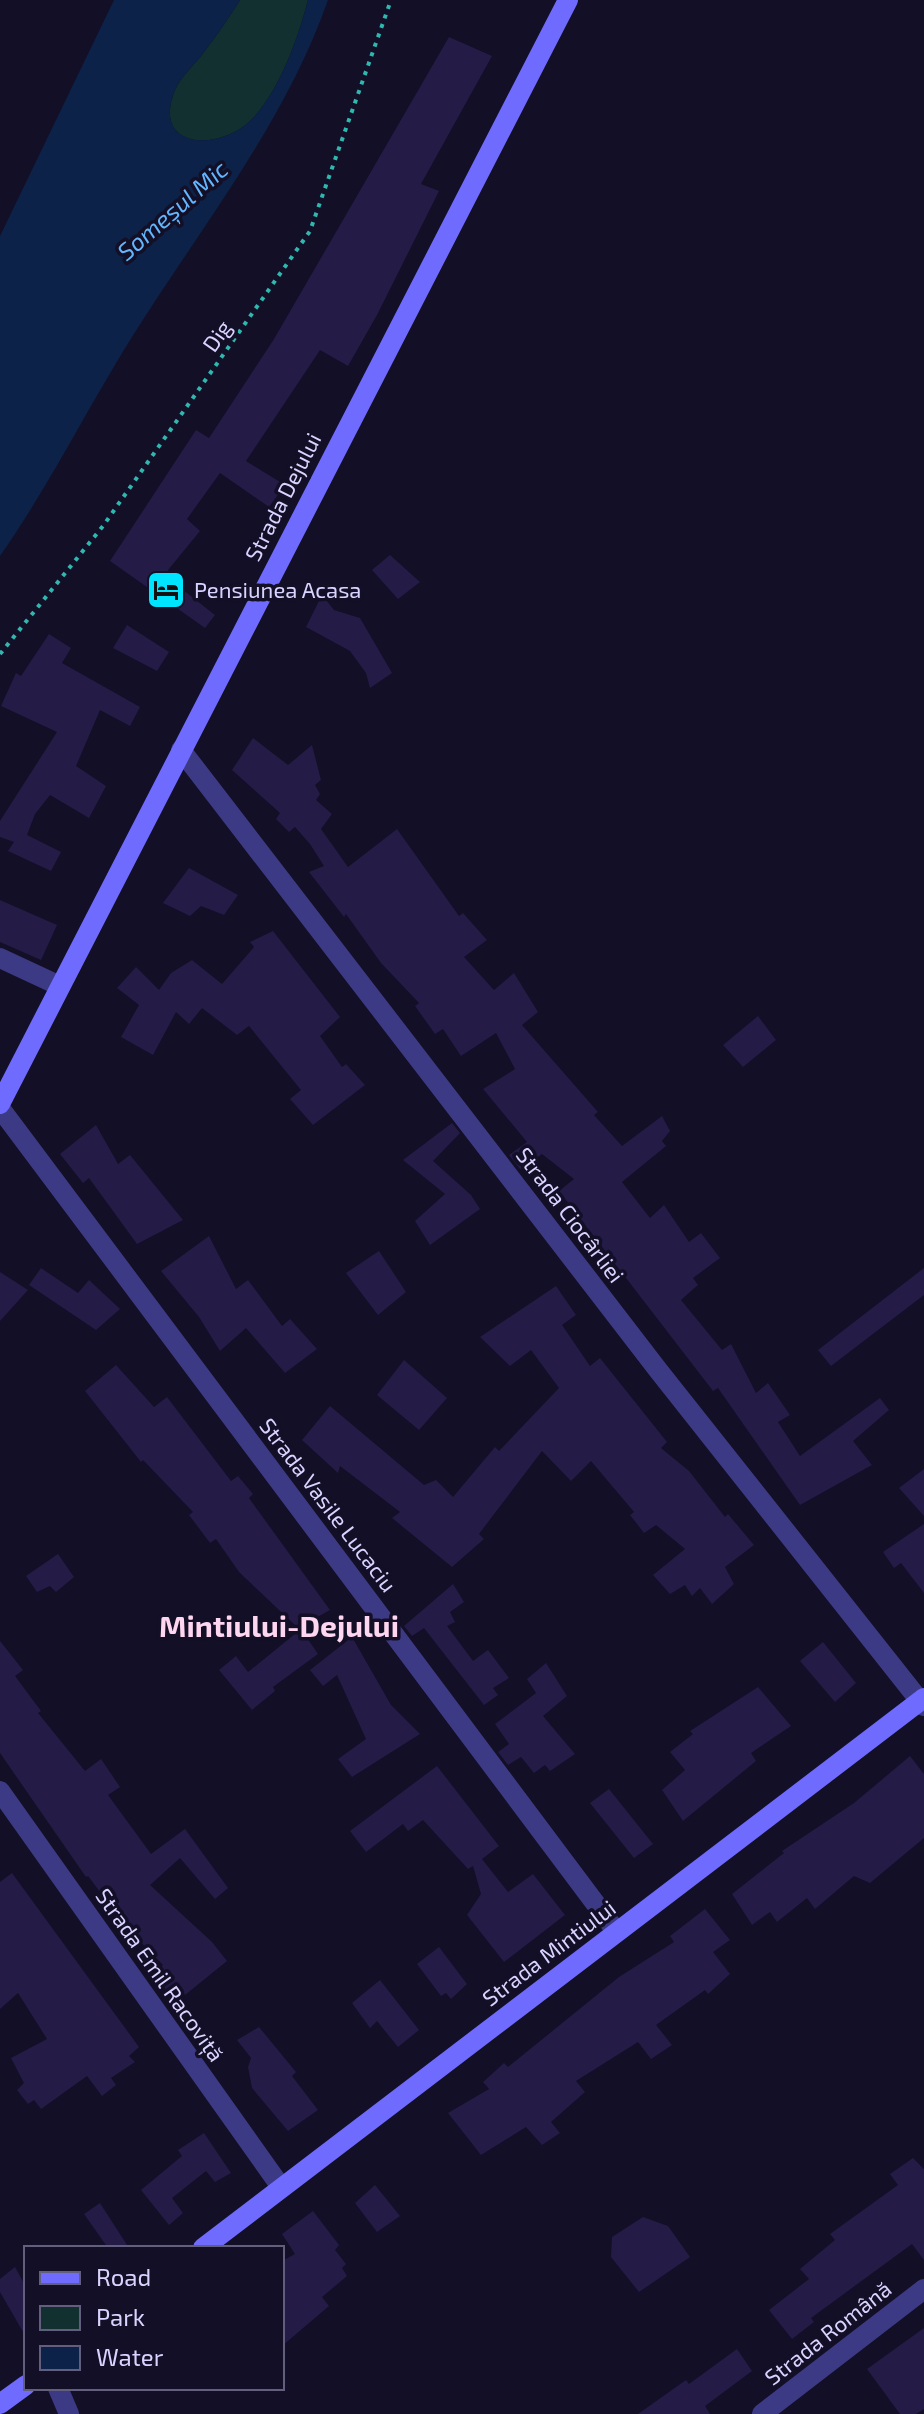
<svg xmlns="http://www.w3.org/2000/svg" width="924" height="2414" font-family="'Exo 2',sans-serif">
<rect width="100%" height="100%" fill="#130f26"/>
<path fill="#12302f" d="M 240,0 L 308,0 C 298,38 281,87 254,117 C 223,152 150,151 175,90 C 180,78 193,66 201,56 C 215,38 228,19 240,0 Z"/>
<path fill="#0c2248" d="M 114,0 L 240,0 C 228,19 215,38 201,56 C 193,66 180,78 175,90 C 150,151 223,152 254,117 C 281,87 298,38 308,0 L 328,0 C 285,123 201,227 132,337 C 87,409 49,486 0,556 L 0,236 Z"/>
<g fill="#241b47">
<polygon points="449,37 492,56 421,184 439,191 377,315 348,366 320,350 246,461 285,485 269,507 220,473 187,519 200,531 164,575 215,615 205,628 110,561 196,430 209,438 274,339"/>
<polygon points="390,555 420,582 398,599 372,570"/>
<polygon points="322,595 334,610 360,618 392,673 370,688 366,673 350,651 306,627"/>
<polygon points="127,625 169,652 157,671 113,648"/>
<polygon points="49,634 71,648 62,663 140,707 130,726 100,710 76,766 106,786 89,818 50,795 35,814 27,835 61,852 51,871 8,851 14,842 0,837 0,821 57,732 1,706 16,673 21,676"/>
<polygon points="253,738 288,765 312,745 321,780 315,785 320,794 316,800 332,814 321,829 348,867 397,829 459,916 463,913 487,940 464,957 494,990 514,973 538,1012 522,1025 598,1112 594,1115 622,1146 662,1116 670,1131 662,1141 666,1146 622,1182 650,1218 664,1205 689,1242 701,1233 720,1258 693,1278 698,1285 681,1300 722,1350 731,1344 756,1393 768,1383 790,1415 778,1422 800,1456 880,1398 889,1410 853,1441 872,1465 800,1505 718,1388 713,1391 559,1191 574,1179 542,1154 520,1169 509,1155 527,1142 483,1089 515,1069 496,1033 461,1056 443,1029 435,1034 415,1006 419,1003 381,963 346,914 344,917 309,872 324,866 310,844 295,827 289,832 276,819 280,813 232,770"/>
<polygon points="189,868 238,895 224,915 201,906 190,916 163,903"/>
<polygon points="0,900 57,925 41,960 0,942"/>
<polygon points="273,931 340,1017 320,1036 342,1067 346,1064 365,1085 313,1125 290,1099 301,1090 249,1026 237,1035 202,1008 189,1024 176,1012 153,1055 121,1037 139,1005 117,988 136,967 159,990 171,973 192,960 222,984 254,947 250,942"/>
<polygon points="758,1016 776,1040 743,1067 723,1045"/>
<polygon points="452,1123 460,1133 433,1161 471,1195 480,1209 430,1245 415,1221 445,1194 403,1160"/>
<polygon points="96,1125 118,1164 130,1155 183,1220 137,1244 89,1178 83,1183 60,1154"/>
<polygon points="209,1236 236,1289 248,1280 282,1326 290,1319 317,1349 285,1373 246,1328 220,1351 199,1317 161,1271"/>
<polygon points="379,1251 406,1292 378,1315 346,1273"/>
<polygon points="41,1268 78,1293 89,1280 120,1309 96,1330 29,1285"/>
<polygon points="924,1268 924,1295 831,1366 818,1350"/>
<polygon points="0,1272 28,1290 0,1321"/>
<polygon points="556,1286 576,1315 562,1325 590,1366 600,1358 667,1442 661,1448 689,1471 725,1517 728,1514 754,1545 725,1567 734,1584 712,1604 700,1588 692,1596 685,1585 670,1594 653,1575 685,1549 656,1525 644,1533 630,1515 634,1512 591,1461 571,1481 542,1451 479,1534 484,1539 452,1567 392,1518 400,1512 340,1466 338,1473 302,1440 330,1406 424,1485 436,1480 453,1497 495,1447 499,1451 559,1388 531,1350 510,1366 480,1337"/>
<polygon points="404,1360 447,1398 419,1430 377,1395"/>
<polygon points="116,1365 154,1407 167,1397 231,1481 238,1476 253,1494 249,1498 330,1610 298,1628 239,1572 216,1539 210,1543 189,1515 193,1512 143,1460 141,1462 85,1391"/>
<polygon points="924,1469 924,1516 899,1488"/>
<polygon points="924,1524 924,1593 901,1563 894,1568 883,1552"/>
<polygon points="58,1554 74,1577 56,1592 50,1586 37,1592 26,1576"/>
<polygon points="453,1584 464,1602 450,1612 455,1622 447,1626 473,1661 488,1650 509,1678 493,1688 498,1695 484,1705 424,1628 412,1636 404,1626"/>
<polygon points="301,1629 318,1654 273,1687 275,1691 252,1710 219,1670 236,1656 248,1672"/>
<polygon points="352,1637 391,1705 420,1734 352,1777 338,1759 366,1739 337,1675 323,1686 310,1670"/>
<polygon points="0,1641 23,1670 15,1676 41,1711 38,1713 85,1771 101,1759 120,1787 108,1795 151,1854 185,1829 228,1888 215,1899 180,1858 150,1885 212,1942 227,1961 185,1995 180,1988 168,1993 154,1972 163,1965 128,1929 88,1876 86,1877 0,1753"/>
<polygon points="823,1642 856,1683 835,1702 800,1661"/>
<polygon points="546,1663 567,1696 543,1716 575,1754 550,1771 545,1765 534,1773 521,1757 508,1765 498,1752 509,1744 495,1724 536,1693 527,1679"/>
<polygon points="758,1687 791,1726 751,1753 756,1761 683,1821 662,1790 685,1770 670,1752 693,1734 690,1731"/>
<polygon points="910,1756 924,1774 924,1838 870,1883 854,1876 815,1909 807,1898 777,1922 770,1912 752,1925 732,1894 784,1853 782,1851 854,1803"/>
<polygon points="437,1766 499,1846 482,1859 508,1892 533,1874 565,1915 504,1962 467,1915 481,1894 473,1866 468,1869 423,1820 408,1831 403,1824 366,1852 350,1831"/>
<polygon points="609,1789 653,1844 634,1858 590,1803"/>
<polygon points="12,1873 139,2047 129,2056 135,2062 111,2078 116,2085 102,2096 87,2076 41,2109 34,2100 28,2104 17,2090 24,2083 11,2058 47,2039 18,1993 0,2009 0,1882"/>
<polygon points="705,1909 730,1940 713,1952 730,1974 708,1994 705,1990 656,2025 672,2045 651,2059 638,2042 576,2081 585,2092 551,2122 560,2133 542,2145 526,2127 481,2155 448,2113 489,2089 483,2082 504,2063 508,2067 619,1977 674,1942 670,1936"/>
<polygon points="439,1947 467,1984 451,1999 446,1993 441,1996 417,1964"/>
<polygon points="380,1980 419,2030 398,2047 377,2021 370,2028 352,2003"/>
<polygon points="259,2027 296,2072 292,2076 318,2110 288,2131 252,2088 248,2067 251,2058 237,2040"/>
<polygon points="204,2133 231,2173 215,2182 206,2171 172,2198 183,2213 169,2225 141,2190 182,2156 178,2150"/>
<polygon points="913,2158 924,2169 924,2260 912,2244 811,2318 814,2322 792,2339 769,2310 809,2279 800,2269 835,2240 830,2234 898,2185 890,2174"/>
<polygon points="375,2185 400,2216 377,2232 355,2203"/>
<polygon points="100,2203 129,2248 108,2248 84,2214"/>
<polygon points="313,2211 339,2245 335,2250 346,2264 342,2268 347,2276 322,2297 329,2306 282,2346 282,2261 295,2254 282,2234"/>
<polygon points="643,2217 668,2226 690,2257 639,2292 611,2257 612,2237"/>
<polygon points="15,2267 26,2287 26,2337 0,2292 0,2279"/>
<polygon points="924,2328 924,2409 916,2414 900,2414 867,2369"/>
<polygon points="737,2349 752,2371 705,2406 710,2414 638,2414 686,2380 689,2384"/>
</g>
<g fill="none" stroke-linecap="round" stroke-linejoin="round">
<polyline stroke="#2fb8b0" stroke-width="4" stroke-dasharray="4 6" stroke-linecap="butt" points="0,654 103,526 310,231 391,0"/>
<g stroke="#3d3a85" stroke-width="20">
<polyline points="181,750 658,1370 924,1706"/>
<polyline points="0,958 60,986"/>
<polyline points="0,1108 616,1931"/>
<polyline points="0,1791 281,2187"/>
<polyline points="58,2388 69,2414"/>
<polyline points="762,2414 924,2289"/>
</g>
<g stroke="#6f6bff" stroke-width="20">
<polyline points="0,1104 568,0"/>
<polyline points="203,2248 924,1698"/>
<polyline points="0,2404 26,2385"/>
</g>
</g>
<defs>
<g id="hotel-square" transform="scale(2)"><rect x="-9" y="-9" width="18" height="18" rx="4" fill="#00e5ff" stroke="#130f26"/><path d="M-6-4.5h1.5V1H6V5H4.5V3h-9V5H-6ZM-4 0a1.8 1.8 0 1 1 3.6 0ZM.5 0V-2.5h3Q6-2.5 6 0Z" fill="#111"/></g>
</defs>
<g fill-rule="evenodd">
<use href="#hotel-square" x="166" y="590"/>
</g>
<g text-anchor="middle" stroke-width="7" stroke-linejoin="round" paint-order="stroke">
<g font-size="22" fill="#d9d4ff" stroke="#130f26">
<text transform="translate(217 336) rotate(-55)" y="8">Dig</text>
<text transform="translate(283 497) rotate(-63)" y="8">Strada Dejului</text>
<text transform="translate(570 1215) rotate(53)" y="8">Strada Ciocârliei</text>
<text transform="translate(328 1505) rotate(53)" y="8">Strada Vasile Lucaciu</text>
<text transform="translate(549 1953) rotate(-37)" y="8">Strada Mintiului</text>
<text transform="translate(160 1975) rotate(55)" y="8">Strada Emil Racoviță</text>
<text transform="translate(828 2333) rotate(-38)" y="8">Strada Română</text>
</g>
<g font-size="22" fill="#d9d4ff" stroke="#130f26" text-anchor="start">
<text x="194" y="598">Pensiunea Acasa</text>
</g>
<g font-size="24" font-style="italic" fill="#62b6ff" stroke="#130f26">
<text transform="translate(173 211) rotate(-41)" y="8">Someșul Mic</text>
</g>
<g font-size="30" font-weight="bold" fill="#ffd6f0" stroke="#130f26">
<text x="279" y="1637">Mintiului-Dejului</text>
</g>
</g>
<rect x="24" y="2246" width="260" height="144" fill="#130f26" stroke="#625e7d" stroke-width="2"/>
<rect x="40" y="2272" width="40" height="12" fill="#6f6bff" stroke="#625e7d" stroke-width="2"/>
<text x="96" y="2286" font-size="24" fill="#d9d4ff">Road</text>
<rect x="40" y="2306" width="40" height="24" fill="#12302f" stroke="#625e7d" stroke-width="2"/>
<text x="96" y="2326" font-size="24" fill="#d9d4ff">Park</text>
<rect x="40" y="2346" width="40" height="24" fill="#0c2248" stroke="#625e7d" stroke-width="2"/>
<text x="96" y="2366" font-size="24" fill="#d9d4ff">Water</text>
</svg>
